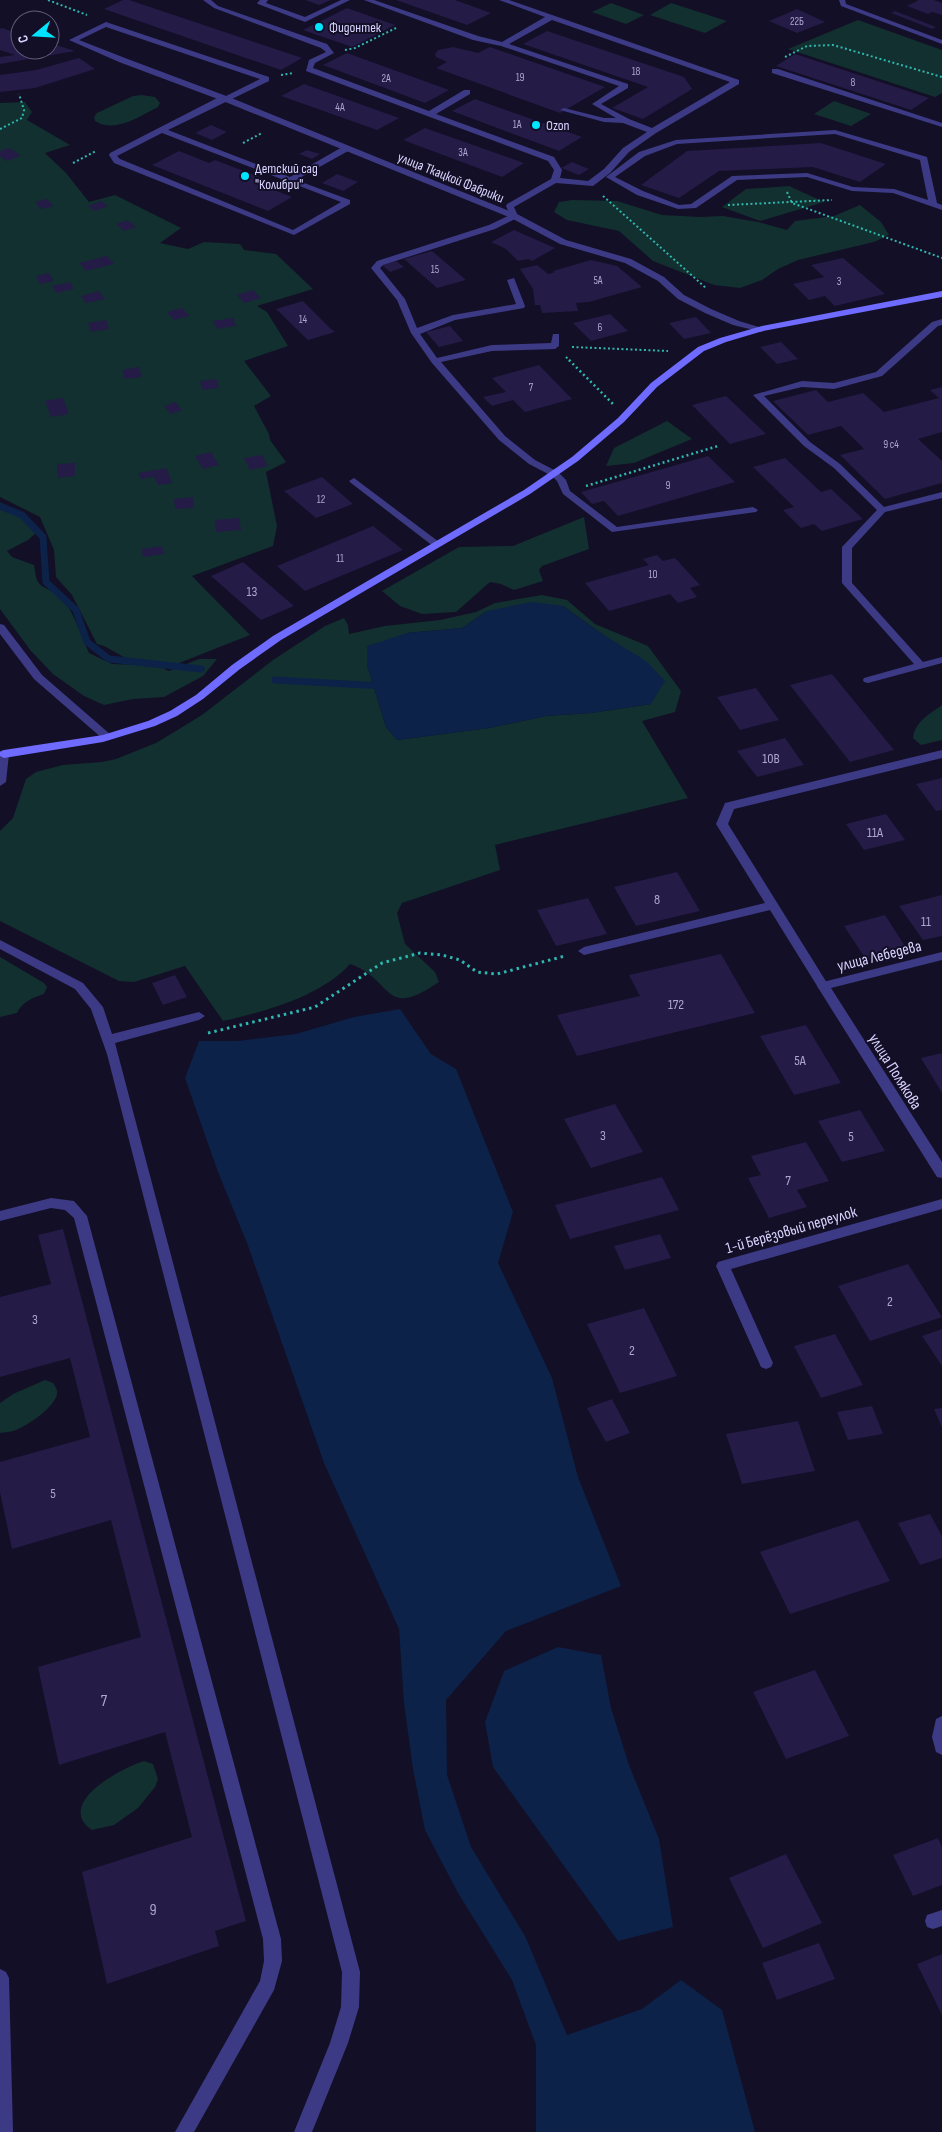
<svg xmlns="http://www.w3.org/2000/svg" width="942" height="2132" font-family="'Sofia Sans Condensed',sans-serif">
<rect width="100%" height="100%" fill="#130f26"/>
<g fill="#12302f" fill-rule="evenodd">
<polygon points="611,3 644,15 626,24 592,12"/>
<polygon points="671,3 727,21 705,33 650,15"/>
<polygon points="858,20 942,50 942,93 935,97 788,49"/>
<path d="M 142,95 L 155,97 L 160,103 L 158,107 C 140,116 115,134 95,121 L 94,117 L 97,113 L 133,96 Z"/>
<polygon points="834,101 871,114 851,126 814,114"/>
<path d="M 25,102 L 32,112 L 27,120 L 70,145 L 45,153 L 66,173 L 89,202 L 115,195 L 181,228 L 160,243 L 188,249 L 204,242 L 240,244 L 244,250 L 276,254 L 313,289 L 257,306 L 267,312 L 288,346 L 244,361 L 271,396 L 254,406 L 269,434 L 270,440 L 286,462 L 266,472 L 277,526 L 273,546 L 192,576 L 250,635 L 164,669 L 169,671 L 199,659 L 217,659 L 203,676 L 164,697 L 133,699 L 104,705 L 84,696 L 53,674 L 31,651 L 0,609 L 0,502 L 27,519 L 36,533 L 28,540 L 7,551 L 12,557 L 34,565 C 35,569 35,575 37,580 C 41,590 57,590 64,600 C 75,616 81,635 89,653 L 112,664 L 138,665 L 104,646 L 97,644 L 72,595 L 56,577 L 54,550 L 40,517 L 0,497 L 0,103 Z"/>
<polygon points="789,186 824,202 760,221 722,207 746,189"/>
<polygon points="572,200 617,201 662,215 700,217 723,216 758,222 787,230 795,221 834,216 860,205 881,222 889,235 874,242 798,260 778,269 762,280 740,288 714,285 653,261 619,231 567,220 554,212 559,202"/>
<polygon points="667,421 692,439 634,463 606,466 614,448"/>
<polygon points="584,517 589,549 542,566 539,570 543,581 514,590 501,584 490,582 456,612 422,614 400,606 382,591 459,547 513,546"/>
<path d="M 542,595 L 567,600 L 595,624 L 648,646 L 681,691 L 675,712 L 642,721 L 688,798 L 495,845 L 500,870 L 402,903 L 397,913 L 405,944 L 435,972 L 439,982 C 382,1021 394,979 350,964 C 322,996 264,1012 223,1021 L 185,966 L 134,982 L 119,981 L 0,921 L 0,831 L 13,818 L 26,779 L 36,772 L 63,765 L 102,762 L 116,759 L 156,743 L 202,715 L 273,660 L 325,626 L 344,618 L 348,625 L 349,634 L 385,626 L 440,620 L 476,612 L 495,603 ZM 563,606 L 602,634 L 651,704 L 591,713 L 546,716 L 489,728 L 397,740 L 386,727 L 367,665 L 407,633 L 462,628 L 487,611 Z"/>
<path d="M 942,705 L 942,740 L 921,745 L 913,738 C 915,721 930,714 942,705 Z"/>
<path d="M 0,957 L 44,983 L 47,987 L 44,994 C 32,998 22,1002 17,1013 L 0,1017 Z"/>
<path d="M 45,1380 L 53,1383 C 55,1386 58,1390 57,1394 C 55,1407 27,1426 16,1430 C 11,1432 5,1432 0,1433 L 0,1403 L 13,1394 Z"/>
<path d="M 144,1761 L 153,1764 L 158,1779 L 155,1787 L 138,1808 L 114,1825 L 92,1830 C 54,1804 121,1768 144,1761 Z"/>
</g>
<g fill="#0c2248">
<polygon points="532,602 563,606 602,634 646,661 665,681 651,704 591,713 546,716 489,728 397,740 386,727 367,665 367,646 407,633 462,628 487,611"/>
<polygon points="400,1009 431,1054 456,1069 513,1212 498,1263 552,1378 578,1477 621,1586 506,1631 446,1700 447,1775 471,1847 525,1936 567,2035 642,2009 681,1980 722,2010 755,2132 536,2132 536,2045 512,1980 458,1893 425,1830 413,1769 404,1703 399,1629 324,1463 247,1243 218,1172 185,1078 199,1041 238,1041 296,1034 354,1017"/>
<polygon points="558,1647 601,1655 611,1708 629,1765 659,1839 673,1927 618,1941 493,1767 485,1722 504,1671"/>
</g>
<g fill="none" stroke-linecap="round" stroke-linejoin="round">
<g stroke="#0c2248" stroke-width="7">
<polyline points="0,506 22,515 43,537 46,582 76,610 87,642 109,659 201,669"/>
<polyline points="275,680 383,686"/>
</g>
</g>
<g fill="#241b47">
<polygon points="123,0 129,0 302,58 281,70 104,9"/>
<polygon points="305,0 331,0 319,5"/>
<polygon points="396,0 455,0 491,13 467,25"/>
<polygon points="919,0 934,0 942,3 942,15 932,12 928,14 907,6"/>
<polygon points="347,8 395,25 352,47 303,30"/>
<polygon points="797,9 825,22 797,33 769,21"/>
<polygon points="895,11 936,27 932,29 891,13"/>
<polygon points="2,28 20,34 20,50 50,50 50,43 75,51 0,64 0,57 15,55 0,50 0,29"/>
<polygon points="547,31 684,77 692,89 643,119 612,108 648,87 523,44"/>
<polygon points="453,47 478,53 490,47 605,87 560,113 436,68 447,62 436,57 435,54 438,50"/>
<polygon points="347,53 449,90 425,103 323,65"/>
<polygon points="795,54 929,98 911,110 776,66"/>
<polygon points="79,58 95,69 35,88 0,92 0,75 36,70"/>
<polygon points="304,84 399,118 377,130 281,96"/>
<polygon points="475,99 582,137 559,151 452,111"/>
<polygon points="211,125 227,132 212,140 195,133"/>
<polygon points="425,128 524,163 502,177 403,140"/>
<polygon points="821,143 886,164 860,182 813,167 719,171 679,198 641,185 687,151"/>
<polygon points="10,148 21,156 6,161 0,156 0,151"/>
<polygon points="307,150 320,154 312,159 299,154"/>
<polygon points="179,151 209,163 215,160 267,180 259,184 292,197 268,211 152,165"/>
<polygon points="572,162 589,169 579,175 561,168"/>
<polygon points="337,174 358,182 343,191 322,183"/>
<polygon points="47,199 54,206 41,209 35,202"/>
<polygon points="101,201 108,206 95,211 88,206"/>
<polygon points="128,220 136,227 124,231 116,224"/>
<polygon points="514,230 555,248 532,261 528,259 518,261 506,249 491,242"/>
<polygon points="432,251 466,280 437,288 404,259"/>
<polygon points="107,256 114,264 86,271 79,263"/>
<polygon points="843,258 885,294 835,306 825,296 809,300 793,284 824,277 811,265"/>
<polygon points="591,260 617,266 642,287 589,302 576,303 578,311 542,313 540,305 535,305 533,289 520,269 537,265 548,274 555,272 553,271"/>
<polygon points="396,261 404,267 390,272 382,265"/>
<polygon points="49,273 54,281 40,284 36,276"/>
<polygon points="70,282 74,289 56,293 52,286"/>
<polygon points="253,290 261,298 244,303 237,295"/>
<polygon points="99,291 105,299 86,303 81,296"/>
<polygon points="303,301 331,329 335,332 308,340 276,309"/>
<polygon points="182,308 190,316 174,320 167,312"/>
<polygon points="610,314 628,331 591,341 573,323"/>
<polygon points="696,317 711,333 684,339 669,323"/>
<polygon points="233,318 236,326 217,329 213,321"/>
<polygon points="106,320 109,329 91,332 88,323"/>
<polygon points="450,326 463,341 439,347 426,332"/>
<polygon points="781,342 798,359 777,364 760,347"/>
<polygon points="539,365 572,399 525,412 513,400 492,406 483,397 506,392 492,378"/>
<polygon points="139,367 142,377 125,379 122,370"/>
<polygon points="217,379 219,388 202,390 200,381"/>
<polygon points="942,387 942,432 918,439 942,461 942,483 885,499 840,455 864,449 841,426 808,435 773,401 816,390 828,402 863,393 884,412 939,398 930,390"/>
<polygon points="726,396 766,434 730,444 692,405"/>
<polygon points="63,398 69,414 51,417 45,401"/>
<polygon points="175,402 182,410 171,414 164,406"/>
<polygon points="211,452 219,465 203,469 195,456"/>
<polygon points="262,455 268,466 250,470 244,458"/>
<polygon points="708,456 735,482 618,516 604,501 592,504 581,492"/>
<polygon points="785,458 821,492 831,489 863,519 822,531 814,524 801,528 783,510 794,507 753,467"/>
<polygon points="75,463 75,476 58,478 57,464"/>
<polygon points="167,468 172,483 158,485 154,477 141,479 138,473"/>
<polygon points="322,477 353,504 316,518 284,491"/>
<polygon points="193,497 194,508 175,509 174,499"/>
<polygon points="239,518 241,530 216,532 215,520"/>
<polygon points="373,526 403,550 305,591 277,566"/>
<polygon points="162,546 164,554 143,557 141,549"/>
<polygon points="657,555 663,561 675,558 700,585 690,588 697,597 678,603 670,594 609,611 585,583 649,565 643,559"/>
<polygon points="243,562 294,606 261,620 211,576"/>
<polygon points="832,674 894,750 850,762 790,685"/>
<polygon points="756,688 779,720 740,730 717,697"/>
<polygon points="785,738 804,765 757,777 737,751"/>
<polygon points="942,778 942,810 936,811 916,784"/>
<polygon points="886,814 905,840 864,850 846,824"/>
<polygon points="677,872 700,911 636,926 614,887"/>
<polygon points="942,895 942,936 923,940 899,906"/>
<polygon points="588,898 607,934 556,946 537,910"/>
<polygon points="885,915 908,951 867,961 844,926"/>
<polygon points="721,954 755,1013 577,1056 557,1015 640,996 629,975"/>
<polygon points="175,975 187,997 163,1005 152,983"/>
<polygon points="806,1025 841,1083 794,1095 760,1036"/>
<polygon points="942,1053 942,1093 921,1058"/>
<polygon points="615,1104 643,1152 591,1168 564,1119"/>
<polygon points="860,1110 885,1151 842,1162 818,1121"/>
<polygon points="806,1142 829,1181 797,1190 807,1207 769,1218 748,1178 761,1175 751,1156"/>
<polygon points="662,1177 679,1210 570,1239 555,1205"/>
<polygon points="63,1229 246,1921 215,1931 219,1946 107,1984 82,1872 192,1837 165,1732 59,1765 38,1667 141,1637 111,1520 12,1549 0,1492 0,1462 90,1437 70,1358 0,1377 0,1297 51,1284 38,1235"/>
<polygon points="660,1234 671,1258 625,1270 614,1246"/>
<polygon points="908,1264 942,1317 870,1341 838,1286"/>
<polygon points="644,1308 677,1376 620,1393 587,1324"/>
<polygon points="942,1329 942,1366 922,1336"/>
<polygon points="835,1334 863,1385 821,1398 794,1346"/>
<polygon points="612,1399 630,1433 606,1442 587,1408"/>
<polygon points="872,1406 883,1434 848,1440 837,1412"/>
<polygon points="942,1408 942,1428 934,1409"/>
<polygon points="798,1421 815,1471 742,1484 726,1434"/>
<polygon points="930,1514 942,1536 942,1558 920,1565 898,1523"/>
<polygon points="858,1520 890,1581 790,1614 760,1552"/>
<polygon points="815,1670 849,1736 786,1759 753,1692"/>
<polygon points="938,1838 942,1847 942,1885 913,1896 893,1855"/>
<polygon points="786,1854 822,1923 763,1948 729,1878"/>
<polygon points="819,1943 835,1979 777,2000 762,1963"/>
<polygon points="942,1954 942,2015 917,1964"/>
</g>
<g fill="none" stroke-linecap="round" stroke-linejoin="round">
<g stroke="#2fb8b0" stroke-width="2" stroke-dasharray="2 2.5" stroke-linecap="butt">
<polyline points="48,0 87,15"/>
<polyline points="345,50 355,48 396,28"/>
<polyline points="785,57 807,46 833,45 942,77"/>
<polyline points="281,75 294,73"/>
<polyline points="0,129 22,118 24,110 19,94"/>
<polyline points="243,143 262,133"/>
<polyline points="73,163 96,151"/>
<polyline points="787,192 792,203 942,258"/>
<polyline points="603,196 707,289"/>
<polyline points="728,205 832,200"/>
<polyline points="572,347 668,351"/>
<polyline points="566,357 570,361"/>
</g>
<g stroke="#2fb8b0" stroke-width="2.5" stroke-dasharray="2 3" stroke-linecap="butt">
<polyline points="569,360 613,404"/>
<polyline points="586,486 718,446"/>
</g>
<polyline stroke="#2fb8b0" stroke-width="3" stroke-dasharray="2.5 4" stroke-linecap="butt" points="208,1033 315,1007 382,963 420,953 442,955 460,960 477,972 497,974 565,956"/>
<g fill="#3d3a85" fill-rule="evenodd">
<path d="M 203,0 L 211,0 L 218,6 L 327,44 L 334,53 L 315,63 L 313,68 L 429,111 L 464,90 L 470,90 L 470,94 L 436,114 L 554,157 L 562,170 L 560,178 L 588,181 L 604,169 L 623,148 L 647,132 L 623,123 L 604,122 L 560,110 L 564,108 L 604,118 L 616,118 L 592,104 L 619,86 L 501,46 L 473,40 L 364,0 L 374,0 L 478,36 L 502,42 L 545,17 L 499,0 L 509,0 L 739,80 L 739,84 L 656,133 L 629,152 L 610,173 L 593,186 L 556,183 L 514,207 L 518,216 L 517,218 L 495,229 L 383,265 L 380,268 L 405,299 L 417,328 L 453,315 L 516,304 L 507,280 L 514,278 L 525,306 L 524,308 L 455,320 L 420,334 L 437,358 L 492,345 L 551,343 L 553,334 L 559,334 L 559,346 L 555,349 L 492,351 L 441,362 L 505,436 L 535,460 L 558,472 L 566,480 L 570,491 L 617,527 L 753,507 L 758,510 L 756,512 L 612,532 L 563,494 L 557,481 L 552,476 L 529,464 L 499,440 L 432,363 L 411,333 L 397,300 L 371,268 L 377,261 L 489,225 L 510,215 L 506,206 L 507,204 L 551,179 L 554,170 L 548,161 L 306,71 L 309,60 L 326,52 L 321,48 L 214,8 ZM 552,20 L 730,82 L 652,128 L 629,119 L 601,104 L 628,88 L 628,84 L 509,44 Z"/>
<polygon points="260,0 268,0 266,3 305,17 341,0 350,0 305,22 258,4 257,3"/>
<polygon points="839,0 845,0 846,4 942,40 942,44 841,6"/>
<path d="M 106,22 L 269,77 L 269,81 L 168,130 L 290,177 L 344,146 L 350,146 L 350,150 L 296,180 L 350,200 L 350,204 L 294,235 L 114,163 L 109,155 L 110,153 L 221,96 L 226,96 L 260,79 L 106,27 L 79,40 L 125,58 L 125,62 L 119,62 L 69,40 ZM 162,133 L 341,202 L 293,230 L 120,159 L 117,156 Z"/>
<polygon points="772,69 778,69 942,123 942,127 772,73"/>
<path d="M 835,130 L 927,157 L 937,203 L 942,205 L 942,210 L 893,193 L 852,191 L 807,177 L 737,180 L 696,208 L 678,209 L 637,195 L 606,177 L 639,152 L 676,140 ZM 835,134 L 920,160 L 928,200 L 894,189 L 853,187 L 807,173 L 732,176 L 691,204 L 679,205 L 643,191 L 615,177 L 645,156 L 677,144 Z"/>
<polygon points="942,319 942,325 938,326 882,376 834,389 802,387 764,396 810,442 840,464 884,507 942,492 942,498 885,512 852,548 852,583 923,662 942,657 942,663 868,683 864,682 863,680 864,678 914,664 842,583 842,547 877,510 834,468 804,446 753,395 802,381 834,383 876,372 932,322"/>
<polygon points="354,478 439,542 439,546 433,546 351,483 349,481"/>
<polygon points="942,750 942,758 734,809 728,824 827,983 829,986 827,989 819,989 770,910 584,955 578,951 584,947 765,903 716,824 725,803"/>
<polygon points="0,940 83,983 103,1007 112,1034 199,1012 205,1016 199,1020 115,1043 360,1972 359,2007 348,2043 312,2132 294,2132 330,2043 341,2007 342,1972 107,1054 91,1009 75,989 0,949"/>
<polygon points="51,1198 74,1201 87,1216 281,1939 282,1961 274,1990 194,2132 175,2132 260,1981 264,1961 263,1939 74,1218 65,1210 51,1208 0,1221 0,1211"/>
<polygon points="942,1199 942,1209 731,1269 773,1363 771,1367 766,1369 761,1367 716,1266 718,1262"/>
<polygon points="942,1716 942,1755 936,1752 932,1737 936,1719"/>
<polygon points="942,1910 942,1926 933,1929 927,1927 925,1921 927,1915"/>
</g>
<g fill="#3d3a85" fill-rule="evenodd">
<polygon points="119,58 125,58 229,97 517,214 566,240 631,259 664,277 684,295 711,309 739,321 766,329 762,332 733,325 705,313 678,299 658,281 625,263 560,244 511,218 223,101 119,62"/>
<polygon points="0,624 4,625 42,675 111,735 112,737 111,739 103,739 34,679 0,634"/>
<polygon points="4,750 9,754 6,782 0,786 0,751"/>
<polygon points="942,952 942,960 831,988 942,1162 942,1178 937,1177 817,986 823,982"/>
<polygon points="0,1969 6,1972 9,1978 13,2132 0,2132"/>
</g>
<polygon fill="#6f6bff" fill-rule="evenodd" points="942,291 942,297 763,331 726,342 704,351 657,387 624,422 578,461 530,494 281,640 240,669 203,699 177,716 155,726 103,742 4,758 0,756 0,752 4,750 103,735 148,721 170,711 196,695 232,665 273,636 524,490 572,457 618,418 651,383 698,347 720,338 762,326"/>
</g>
<g fill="#00e5ff" stroke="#130f26" stroke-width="2">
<circle cx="319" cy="27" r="5"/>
<circle cx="536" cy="125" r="5"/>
<circle cx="245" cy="176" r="5"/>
</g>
<g text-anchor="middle" stroke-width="4" stroke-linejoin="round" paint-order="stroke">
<g font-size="11" fill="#aca6d1">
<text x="797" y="25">22Б</text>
<text x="636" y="75">18</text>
<text x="520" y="81">19</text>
<text x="386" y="82">2А</text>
<text x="853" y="86">8</text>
<text x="340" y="111">4А</text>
<text x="517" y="128">1А</text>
<text x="463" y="156">3А</text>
<text x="435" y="273">15</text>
<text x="598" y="284">5А</text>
<text x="839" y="285">3</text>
<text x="303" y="323">14</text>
<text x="600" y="331">6</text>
<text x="531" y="391">7</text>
<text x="891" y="448">9 c4</text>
<text x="668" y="489">9</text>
<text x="321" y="503">12</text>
<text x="340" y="562">11</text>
<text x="653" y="578">10</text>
</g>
<g font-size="14" fill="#d9d4ff" stroke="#130f26" text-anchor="start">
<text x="329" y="32">Фидонтек</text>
<text x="546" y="130">Ozon</text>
<text x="255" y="173">Детский сад<tspan x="255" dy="16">"Колибри"</tspan></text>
</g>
<g font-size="14" fill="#d9d4ff" stroke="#130f26">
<text transform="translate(451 177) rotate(22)" y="5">улица Ткацкой Фабрики</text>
</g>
<g font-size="14" fill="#aca6d1">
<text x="252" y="596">13</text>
<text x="771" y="763">10В</text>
<text x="875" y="837">11А</text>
<text x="657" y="904">8</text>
<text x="926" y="926">11</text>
<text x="676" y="1009">172</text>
<text x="800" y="1065">5А</text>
<text x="603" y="1140">3</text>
<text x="851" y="1141">5</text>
<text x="788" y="1185">7</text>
<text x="890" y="1306">2</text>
<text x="35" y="1324">3</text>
<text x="632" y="1355">2</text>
<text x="53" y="1498">5</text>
</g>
<g font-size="16" fill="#d9d4ff" stroke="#130f26">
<text transform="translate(879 955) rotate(-14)" y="6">улица Лебедева</text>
<text transform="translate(896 1071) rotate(58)" y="6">улица Полякова</text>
<text transform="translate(791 1229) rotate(-16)" y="6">1-й Берёзовый переулок</text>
</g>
<g font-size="16" fill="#aca6d1">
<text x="104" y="1706">7</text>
<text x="153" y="1915">9</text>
</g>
</g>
<g transform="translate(35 35) rotate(252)"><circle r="24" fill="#130f26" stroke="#625e7d"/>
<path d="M0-4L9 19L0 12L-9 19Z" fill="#00e5ff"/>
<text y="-8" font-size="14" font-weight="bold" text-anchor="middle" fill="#d9d4ff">С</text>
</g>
</svg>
